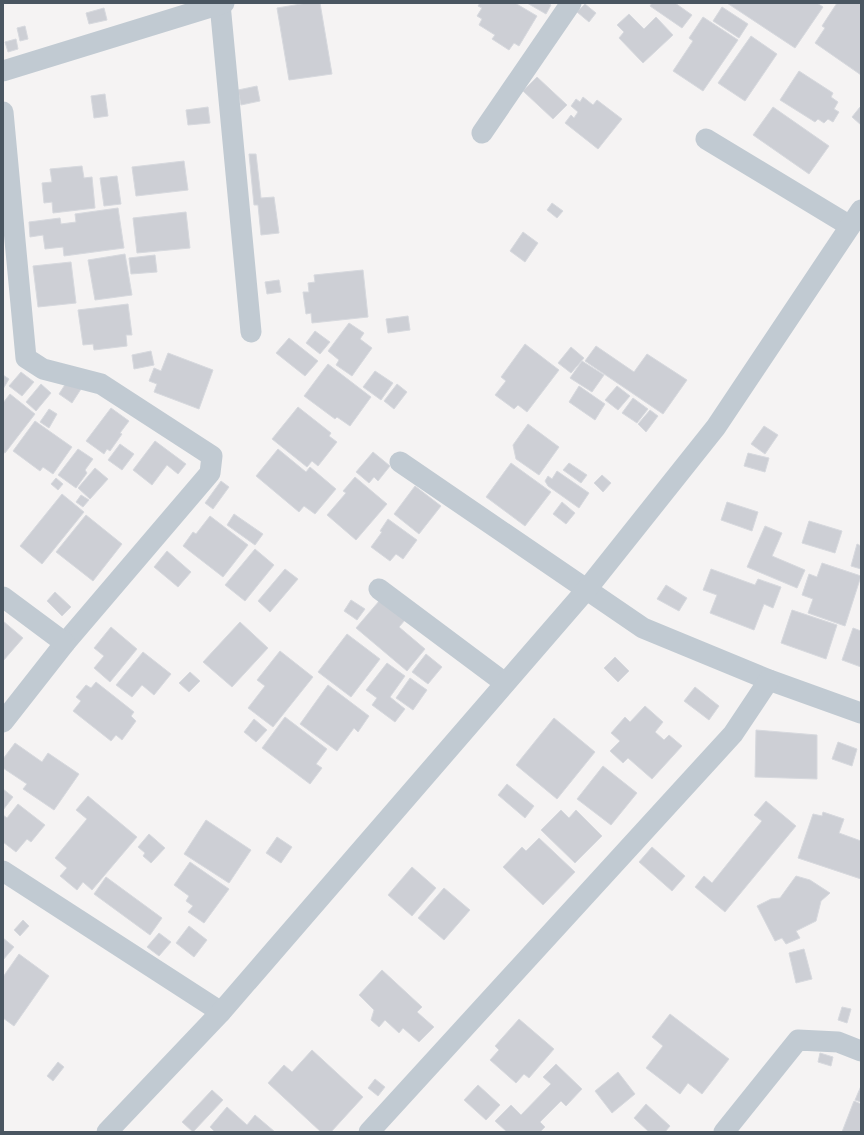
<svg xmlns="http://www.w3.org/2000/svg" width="864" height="1135" font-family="'Work Sans',sans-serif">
<rect width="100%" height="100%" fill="#f5f3f3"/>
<g fill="#cdcfd5" stroke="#d7d9de">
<polygon points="307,3 320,3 332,74 289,80 277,8"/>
<polygon points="480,3 515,3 537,16 519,46 514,43 509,50 492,39 495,35 479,25 482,19 477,16 482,8 478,6"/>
<polygon points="527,3 548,3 551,5 546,14"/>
<polygon points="652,3 675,3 692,15 682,28 650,6"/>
<polygon points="727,3 817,3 823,7 795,48"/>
<polygon points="837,3 861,3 861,75 815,43 825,28 822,26"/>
<polygon points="585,4 596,13 589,22 577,12"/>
<polygon points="722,7 748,24 739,38 713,21"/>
<polygon points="104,8 107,20 89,24 86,13"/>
<polygon points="629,14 644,29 656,17 673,35 643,63 619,38 624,32 617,25"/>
<polygon points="703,17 738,40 703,91 673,71 693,41 689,38"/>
<polygon points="25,26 28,39 20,41 17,28"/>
<polygon points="751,36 777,54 745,101 718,83"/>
<polygon points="16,39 18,49 8,52 5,42"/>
<polygon points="799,71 833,93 831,97 838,102 834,109 839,112 833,122 828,119 824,123 818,119 815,122 780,100"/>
<polygon points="537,77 567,105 553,119 523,91"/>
<polygon points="257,86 260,101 241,105 238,90"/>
<polygon points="105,94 108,116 94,118 91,96"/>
<polygon points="583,97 593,105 597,100 622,119 598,149 565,123 571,115 574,118 578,112 571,106 576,99 580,102"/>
<polygon points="208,107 210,123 188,125 186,110"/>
<polygon points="773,107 829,146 809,174 753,135"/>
<polygon points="860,107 861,108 861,125 852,117"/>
<polygon points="249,154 256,154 261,198 274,197 279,233 261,235 258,205 254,205"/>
<polygon points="184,161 188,190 136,196 132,167"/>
<polygon points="82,166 84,178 92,177 95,208 53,213 52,202 44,203 42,183 52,182 50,169"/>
<polygon points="117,176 121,204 104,206 100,178"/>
<polygon points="552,203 563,211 557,218 547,210"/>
<polygon points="118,208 124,248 64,256 63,247 45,249 43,235 30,237 29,222 60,218 61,224 76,222 75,214"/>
<polygon points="186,212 190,248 137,253 133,218"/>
<polygon points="523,232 538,243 525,262 510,251"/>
<polygon points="125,254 132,295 95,300 88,260"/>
<polygon points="155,255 157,272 131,274 129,258"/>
<polygon points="71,262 76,303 38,307 33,266"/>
<polygon points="363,270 368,317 312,323 311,313 306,314 303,292 309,292 308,283 315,282 314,275"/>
<polygon points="279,280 281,292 267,294 265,282"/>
<polygon points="128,304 132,335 126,335 127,346 94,350 93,344 83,345 78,310"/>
<polygon points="408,316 410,330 388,333 386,319"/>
<polygon points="349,323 364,333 360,339 372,348 352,376 336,365 339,360 328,351"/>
<polygon points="315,331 330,342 320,354 306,343"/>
<polygon points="289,338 318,361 305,376 276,353"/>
<polygon points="525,344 559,370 527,412 518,405 514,409 495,395 506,381 501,377"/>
<polygon points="596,346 634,372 647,354 687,380 663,414 585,361"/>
<polygon points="571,347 584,358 571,373 558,363"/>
<polygon points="151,351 154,365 134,369 132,355"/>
<polygon points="168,353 213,370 199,409 154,392 157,384 149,381 154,368 161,371"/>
<polygon points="582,361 604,375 592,392 570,378"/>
<polygon points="328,364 371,397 350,426 337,417 335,419 304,396"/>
<polygon points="375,371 393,383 381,400 363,387"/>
<polygon points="21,372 34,382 22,396 9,386"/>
<polygon points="3,375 9,379 3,389"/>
<polygon points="68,380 81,389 72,403 59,394"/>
<polygon points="41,384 51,393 36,411 26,402"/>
<polygon points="397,384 407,392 394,409 384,401"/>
<polygon points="579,386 605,404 595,420 569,402"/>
<polygon points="617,386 630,396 618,410 605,400"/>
<polygon points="10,394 35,414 5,453 3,452 3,403"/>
<polygon points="633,398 648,409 637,423 622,413"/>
<polygon points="298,407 331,433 329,436 337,442 318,466 312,461 307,467 272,439"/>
<polygon points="111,408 129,421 120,433 122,434 110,451 107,449 104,454 86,441"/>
<polygon points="49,409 57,414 49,428 40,422"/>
<polygon points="650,410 658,416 646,432 638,424"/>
<polygon points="35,421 72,447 53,474 43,467 40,471 13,451"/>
<polygon points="528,424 559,447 539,475 516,459 513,445"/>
<polygon points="764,426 778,435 765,454 751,444"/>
<polygon points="155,441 186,464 178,474 167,465 152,485 133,470"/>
<polygon points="120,444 134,454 122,470 108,460"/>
<polygon points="78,449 93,459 85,470 87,473 76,488 58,475"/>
<polygon points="278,449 306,472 310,467 336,489 315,514 304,506 299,512 256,476"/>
<polygon points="373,452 390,466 378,481 374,477 369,483 356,472"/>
<polygon points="748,453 769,458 765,472 744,466"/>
<polygon points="511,463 551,492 525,526 486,497"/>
<polygon points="569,463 587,475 581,483 563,470"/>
<polygon points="95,468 108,479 90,499 78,488"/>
<polygon points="557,471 589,493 579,508 548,486 545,481 548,476 552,479"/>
<polygon points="602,475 611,483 603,492 594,483"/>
<polygon points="355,477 387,504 356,540 327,515 346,493 343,491"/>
<polygon points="56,478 63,484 58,490 51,484"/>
<polygon points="221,481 229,487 213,509 205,503"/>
<polygon points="415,486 441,506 419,534 394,514"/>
<polygon points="62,494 84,512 42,564 20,546"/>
<polygon points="81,495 89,500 83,507 76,502"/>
<polygon points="562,502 575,513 566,524 553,514"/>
<polygon points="727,502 758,512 752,531 721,520"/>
<polygon points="234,514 263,534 255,545 227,525"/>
<polygon points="86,515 122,544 93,581 56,552"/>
<polygon points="210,516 248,545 223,577 183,546 193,532 196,534"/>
<polygon points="388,519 417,540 403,559 396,554 390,561 371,547 382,532 380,531"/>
<polygon points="809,521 842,531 835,553 802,543"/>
<polygon points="765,526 782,533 772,556 805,570 797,588 747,567"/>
<polygon points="857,544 861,546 861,569 851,566"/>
<polygon points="255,549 274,565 245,601 225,585"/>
<polygon points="167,551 191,572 178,587 154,567"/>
<polygon points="822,563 861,576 845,626 808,613 813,599 802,595 809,574 817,577"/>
<polygon points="285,569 298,579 270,612 258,601"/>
<polygon points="711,569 755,585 758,579 781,587 773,608 764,604 754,630 710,613 717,595 703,590"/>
<polygon points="666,585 687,598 679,611 657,599"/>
<polygon points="55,592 71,607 62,616 47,601"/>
<polygon points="351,600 365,609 357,620 344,611"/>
<polygon points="380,600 405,620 399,627 425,649 407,671 356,628"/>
<polygon points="792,610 837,625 826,659 781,643"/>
<polygon points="3,621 23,638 3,661"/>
<polygon points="240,622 268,648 232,687 203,662"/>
<polygon points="111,627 137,649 110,682 94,668 104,656 94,648"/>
<polygon points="853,628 861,631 861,667 842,660"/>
<polygon points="347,634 380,659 351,697 318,672"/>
<polygon points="280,651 313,677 273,727 248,708 265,686 257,680"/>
<polygon points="143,652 171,674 154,695 142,685 132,697 116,685"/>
<polygon points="426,654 442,667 428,684 412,672"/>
<polygon points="615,657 629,671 618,682 604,668"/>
<polygon points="387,663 405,676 390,697 405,709 395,722 372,705 377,698 366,690"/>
<polygon points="190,672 200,681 189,692 179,683"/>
<polygon points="410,678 427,690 413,710 396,698"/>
<polygon points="96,682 134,712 131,716 136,721 122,740 116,735 111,741 73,711 81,701 76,697 86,685 91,688"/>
<polygon points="328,685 369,716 358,732 354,728 337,751 300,724"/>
<polygon points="695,687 719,706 709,720 684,701"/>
<polygon points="645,706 663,722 655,732 664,740 669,735 682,746 652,779 628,758 623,763 610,751 620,741 611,733 625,717 630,722"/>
<polygon points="285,717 327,749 316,764 322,768 310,784 262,748"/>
<polygon points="554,718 595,752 557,799 516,765"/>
<polygon points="254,719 267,730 256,742 244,732"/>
<polygon points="756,730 817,735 817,779 755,777"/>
<polygon points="838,742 857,749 852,766 832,759"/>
<polygon points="15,743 42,762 48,753 79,774 54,810 23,789 27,784 3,768 3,759"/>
<polygon points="603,766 637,793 611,825 577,799"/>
<polygon points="507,784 534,806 525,818 498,795"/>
<polygon points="3,789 13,797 3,810"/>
<polygon points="88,796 137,837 92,890 83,882 77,890 60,876 67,868 55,858 87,819 76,810"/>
<polygon points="766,801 796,826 725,912 695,887 704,876 712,883 762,821 754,815"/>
<polygon points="18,804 45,825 31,842 27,839 16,852 3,842 3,815 7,818"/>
<polygon points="561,810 569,818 576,810 602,836 575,863 541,830"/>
<polygon points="823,812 844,819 839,833 861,841 861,879 798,858 813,814 822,816"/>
<polygon points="206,820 251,850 229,883 184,854"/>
<polygon points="149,834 165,848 151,863 143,856 145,853 138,847"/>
<polygon points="277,837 292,847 281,863 266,853"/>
<polygon points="539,838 575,872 543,905 503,867 522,847 526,851"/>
<polygon points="652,847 685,876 672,891 639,862"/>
<polygon points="190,862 229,889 204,923 188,912 193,906 186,901 189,896 174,885"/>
<polygon points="412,867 436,888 412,916 388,895"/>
<polygon points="796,876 810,880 830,893 821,901 816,921 796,931 800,938 786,944 782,938 775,941 757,906 771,899 780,898"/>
<polygon points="106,877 162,918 150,935 94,894"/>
<polygon points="444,888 470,910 444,940 418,918"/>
<polygon points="23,920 29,926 20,936 14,930"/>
<polygon points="189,926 207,940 194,957 176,943"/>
<polygon points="159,933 171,942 159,956 147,947"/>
<polygon points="3,938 14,947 3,960"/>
<polygon points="804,949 812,979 796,983 789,953"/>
<polygon points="19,954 49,976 14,1026 3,1018 3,977"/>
<polygon points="382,970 422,1007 417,1012 434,1027 419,1042 403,1028 399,1033 385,1020 379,1027 371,1020 374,1010 359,995"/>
<polygon points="842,1007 851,1009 847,1023 838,1020"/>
<polygon points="670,1014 729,1059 702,1094 688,1083 680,1094 646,1068 663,1046 652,1037"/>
<polygon points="519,1019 554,1049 529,1078 524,1074 516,1083 490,1060 499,1050 495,1046"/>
<polygon points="312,1050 363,1097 331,1132 321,1132 268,1083 284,1065 292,1072"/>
<polygon points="820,1053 833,1057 831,1066 818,1062"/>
<polygon points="58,1062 64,1067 53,1081 47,1076"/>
<polygon points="556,1064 582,1089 566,1106 561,1101 540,1122 545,1127 540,1132 507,1132 495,1121 511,1105 521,1115 551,1084 543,1077"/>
<polygon points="618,1072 635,1094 612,1113 595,1091"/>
<polygon points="375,1079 385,1087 378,1096 368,1088"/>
<polygon points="478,1085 500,1105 486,1120 464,1100"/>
<polygon points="861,1086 861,1102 855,1100"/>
<polygon points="212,1090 223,1100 193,1132 182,1122"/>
<polygon points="854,1101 861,1104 861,1132 842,1132"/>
<polygon points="646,1104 670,1126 665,1132 649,1132 634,1118"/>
<polygon points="227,1107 247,1125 255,1115 275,1132 215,1132 210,1127"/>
</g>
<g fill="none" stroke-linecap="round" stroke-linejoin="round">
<g stroke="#c1cad2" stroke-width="21">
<polyline points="220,4 251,332"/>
<polyline points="3,71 224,3"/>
<polyline points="3,112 26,358 43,369 101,384 212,456 210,473 65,643 3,722"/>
<polyline points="482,133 571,3"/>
<polyline points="706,139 850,226"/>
<polyline points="400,462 643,628 769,680 861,713"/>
<polyline points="379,589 505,683"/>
<polyline points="3,597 65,643"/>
<polyline points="3,871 221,1012"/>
<polyline points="107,1132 221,1012 587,589 716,427 861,210"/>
<polyline points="369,1132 733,734 769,680"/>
<polyline points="724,1132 798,1040 838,1042 861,1051"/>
</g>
</g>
<rect width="864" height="1135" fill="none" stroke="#4a5661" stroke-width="8"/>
</svg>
